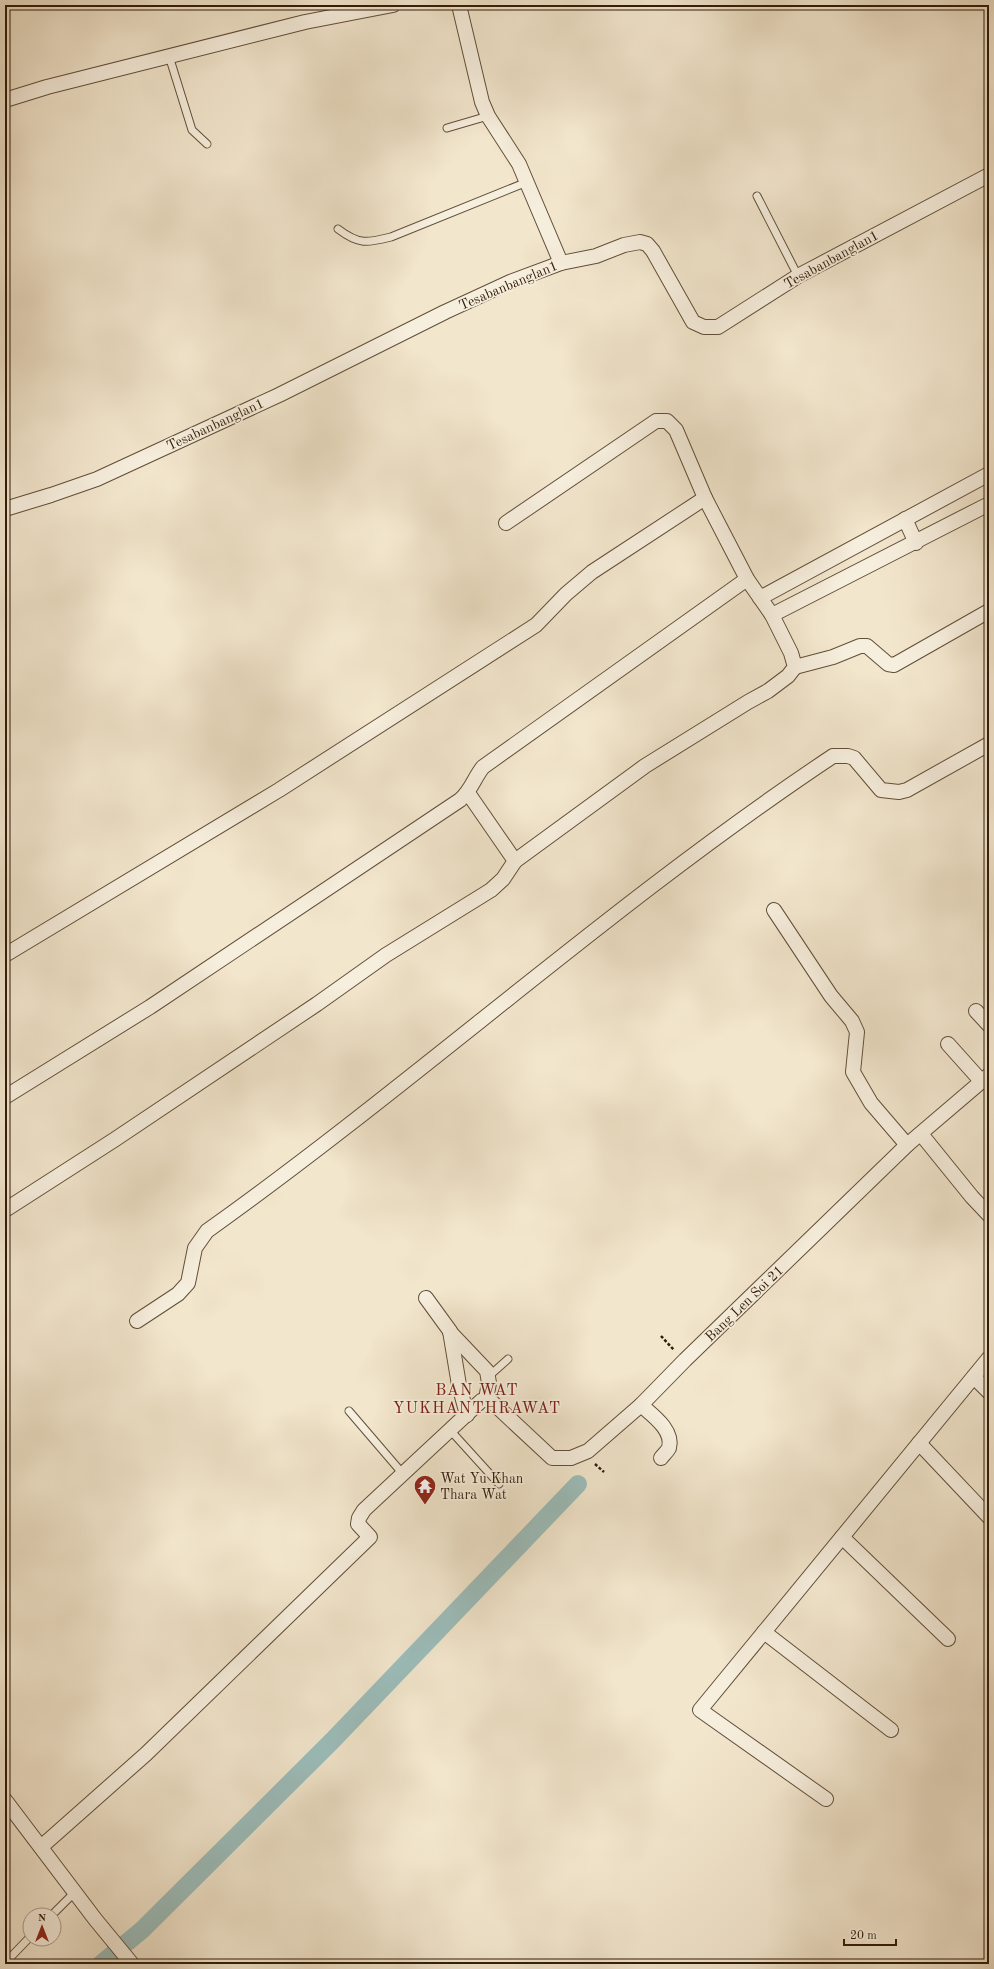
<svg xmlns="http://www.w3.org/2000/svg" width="994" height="1969" font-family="'Old Standard TT',serif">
<rect width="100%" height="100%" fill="#f2e6cd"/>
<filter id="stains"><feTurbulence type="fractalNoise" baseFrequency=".005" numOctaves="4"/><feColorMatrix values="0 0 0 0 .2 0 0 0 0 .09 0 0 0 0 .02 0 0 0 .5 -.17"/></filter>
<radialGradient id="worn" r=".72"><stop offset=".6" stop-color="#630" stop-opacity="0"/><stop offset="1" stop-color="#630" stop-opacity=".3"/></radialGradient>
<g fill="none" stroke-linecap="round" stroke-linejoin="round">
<polyline stroke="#9cbebc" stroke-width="18" points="101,1964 142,1930 332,1741 578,1484"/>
<g stroke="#614e39" stroke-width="9">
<g id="service">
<polyline points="169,56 192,130 207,144"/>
<polyline points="447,128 488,116"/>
<polyline points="757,196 798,276"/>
<path d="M 338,229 C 359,245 367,243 391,237 L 527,182"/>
<polyline points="489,1376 508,1359"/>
<polyline points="349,1411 403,1474"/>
<polyline points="450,1430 499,1484"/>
<polyline points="52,1915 75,1892"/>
<polyline points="5,1963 30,1937"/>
</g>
</g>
<g stroke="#614e39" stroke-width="16">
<g id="minor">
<polyline points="459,5 482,102 488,116 519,164 561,263"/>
<polyline points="5,100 47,87 305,22 393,5"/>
<polyline points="5,509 51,495 97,479 279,395 445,312 510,282 561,263 596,256 624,245 640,242 647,244 653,251 693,322 704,327 718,327 798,276 989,175"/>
<polyline points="905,519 916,543"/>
<polyline points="506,523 656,421 667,421 676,430 705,498 747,579 772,615 791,653 795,667 788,676 768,691 748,702 645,766 515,861"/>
<polyline points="760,598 989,474"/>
<polyline points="772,615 989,504"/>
<polyline points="795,667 833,657 860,646 867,646 888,664 894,665 989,611"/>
<polyline points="774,910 831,996 852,1021 857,1032 853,1072 871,1103 907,1145"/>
<polyline points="5,955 279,790 536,625 566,594 592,572 705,498"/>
<polyline points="976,1011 989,1025"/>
<polyline points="948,1044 982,1082"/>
<path d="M 5,1097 L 150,1007 L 460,800 C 471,791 474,778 483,767 L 747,579"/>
<polyline points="921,1134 972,1197 989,1215"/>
<polyline points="5,1210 114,1140 317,1004 386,955 491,890 503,879 515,861 468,793"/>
<polyline points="426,1298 450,1331 459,1385 467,1415"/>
<path d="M 137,1321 L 178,1294 L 188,1283 L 195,1248 L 207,1231 C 420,1079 615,901 833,756 L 848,756 L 854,758 L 881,790 L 899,792 L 907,790 L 989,744"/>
<polyline points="450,1332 487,1371 489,1383 486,1399"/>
<polyline points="974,1377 989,1392"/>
<path d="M 641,1405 C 652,1415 674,1430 669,1448 C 667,1452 663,1455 661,1458"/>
<polyline points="919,1443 989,1517"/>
<polyline points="842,1537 948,1639"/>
<polyline points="764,1632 891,1730"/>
<polyline points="826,1799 700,1710 989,1358"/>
<polyline points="5,1800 95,1919 132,1964"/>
<polyline points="41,1847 146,1754 370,1537 358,1524 359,1518 364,1510 481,1401 486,1399 492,1402 552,1458 571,1458 588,1451 641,1405 685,1360 907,1145 989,1075"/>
</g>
</g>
<g stroke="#311b08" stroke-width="2.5" stroke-dasharray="3 2" stroke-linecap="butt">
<polyline points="661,1336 674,1350"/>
<polyline points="595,1464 604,1472"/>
</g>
<use href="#service" stroke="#f7efde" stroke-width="7"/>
<use href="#minor" stroke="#f7efde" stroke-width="14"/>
</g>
<defs>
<g id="temple-pin" transform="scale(1.15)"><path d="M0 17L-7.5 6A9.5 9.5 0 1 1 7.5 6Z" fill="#8f2418" stroke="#f7efde"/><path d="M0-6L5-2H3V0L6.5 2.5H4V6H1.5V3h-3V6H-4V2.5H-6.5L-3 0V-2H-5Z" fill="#fff"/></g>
</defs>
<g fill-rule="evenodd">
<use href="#temple-pin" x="425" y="1486"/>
</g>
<g text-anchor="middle" stroke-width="3.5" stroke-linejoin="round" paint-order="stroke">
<g font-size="14" fill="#311b08" stroke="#f7efde">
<text transform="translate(831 259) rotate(-29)" y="5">Tesabanbanglan1</text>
<text transform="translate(508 285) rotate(-23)" y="5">Tesabanbanglan1</text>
<text transform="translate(215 424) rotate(-25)" y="5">Tesabanbanglan1</text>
<text transform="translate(744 1303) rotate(-44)" y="5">Bang Len Soi 21</text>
</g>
<g font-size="14" fill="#311b08" stroke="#f7efde" text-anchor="start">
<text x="440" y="1483">Wat Yu Khan<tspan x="440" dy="16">Thara Wat</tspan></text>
</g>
<g font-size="16" letter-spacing="1" fill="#7a1f14" stroke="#f7efde">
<text x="477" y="1395">BAN WAT<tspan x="477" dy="18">YUKHANTHRAWAT</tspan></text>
</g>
</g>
<rect width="994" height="1969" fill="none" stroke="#f2e6cd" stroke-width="20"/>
<rect x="6" y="6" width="982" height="1957" fill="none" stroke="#311b08" stroke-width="2"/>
<rect x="10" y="10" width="974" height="1949" fill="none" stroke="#311b08"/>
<g transform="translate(42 1927)"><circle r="19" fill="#f7efde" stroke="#a89a88"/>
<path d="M0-3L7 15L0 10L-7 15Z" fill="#8f2418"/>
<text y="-6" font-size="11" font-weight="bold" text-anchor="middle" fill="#311b08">N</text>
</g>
<path d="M844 1939v6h52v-6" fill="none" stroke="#311b08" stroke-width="2"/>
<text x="850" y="1939" font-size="12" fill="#311b08" stroke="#f7efde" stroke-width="3" paint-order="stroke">20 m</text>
<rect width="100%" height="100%" filter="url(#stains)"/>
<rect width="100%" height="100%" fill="url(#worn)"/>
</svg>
